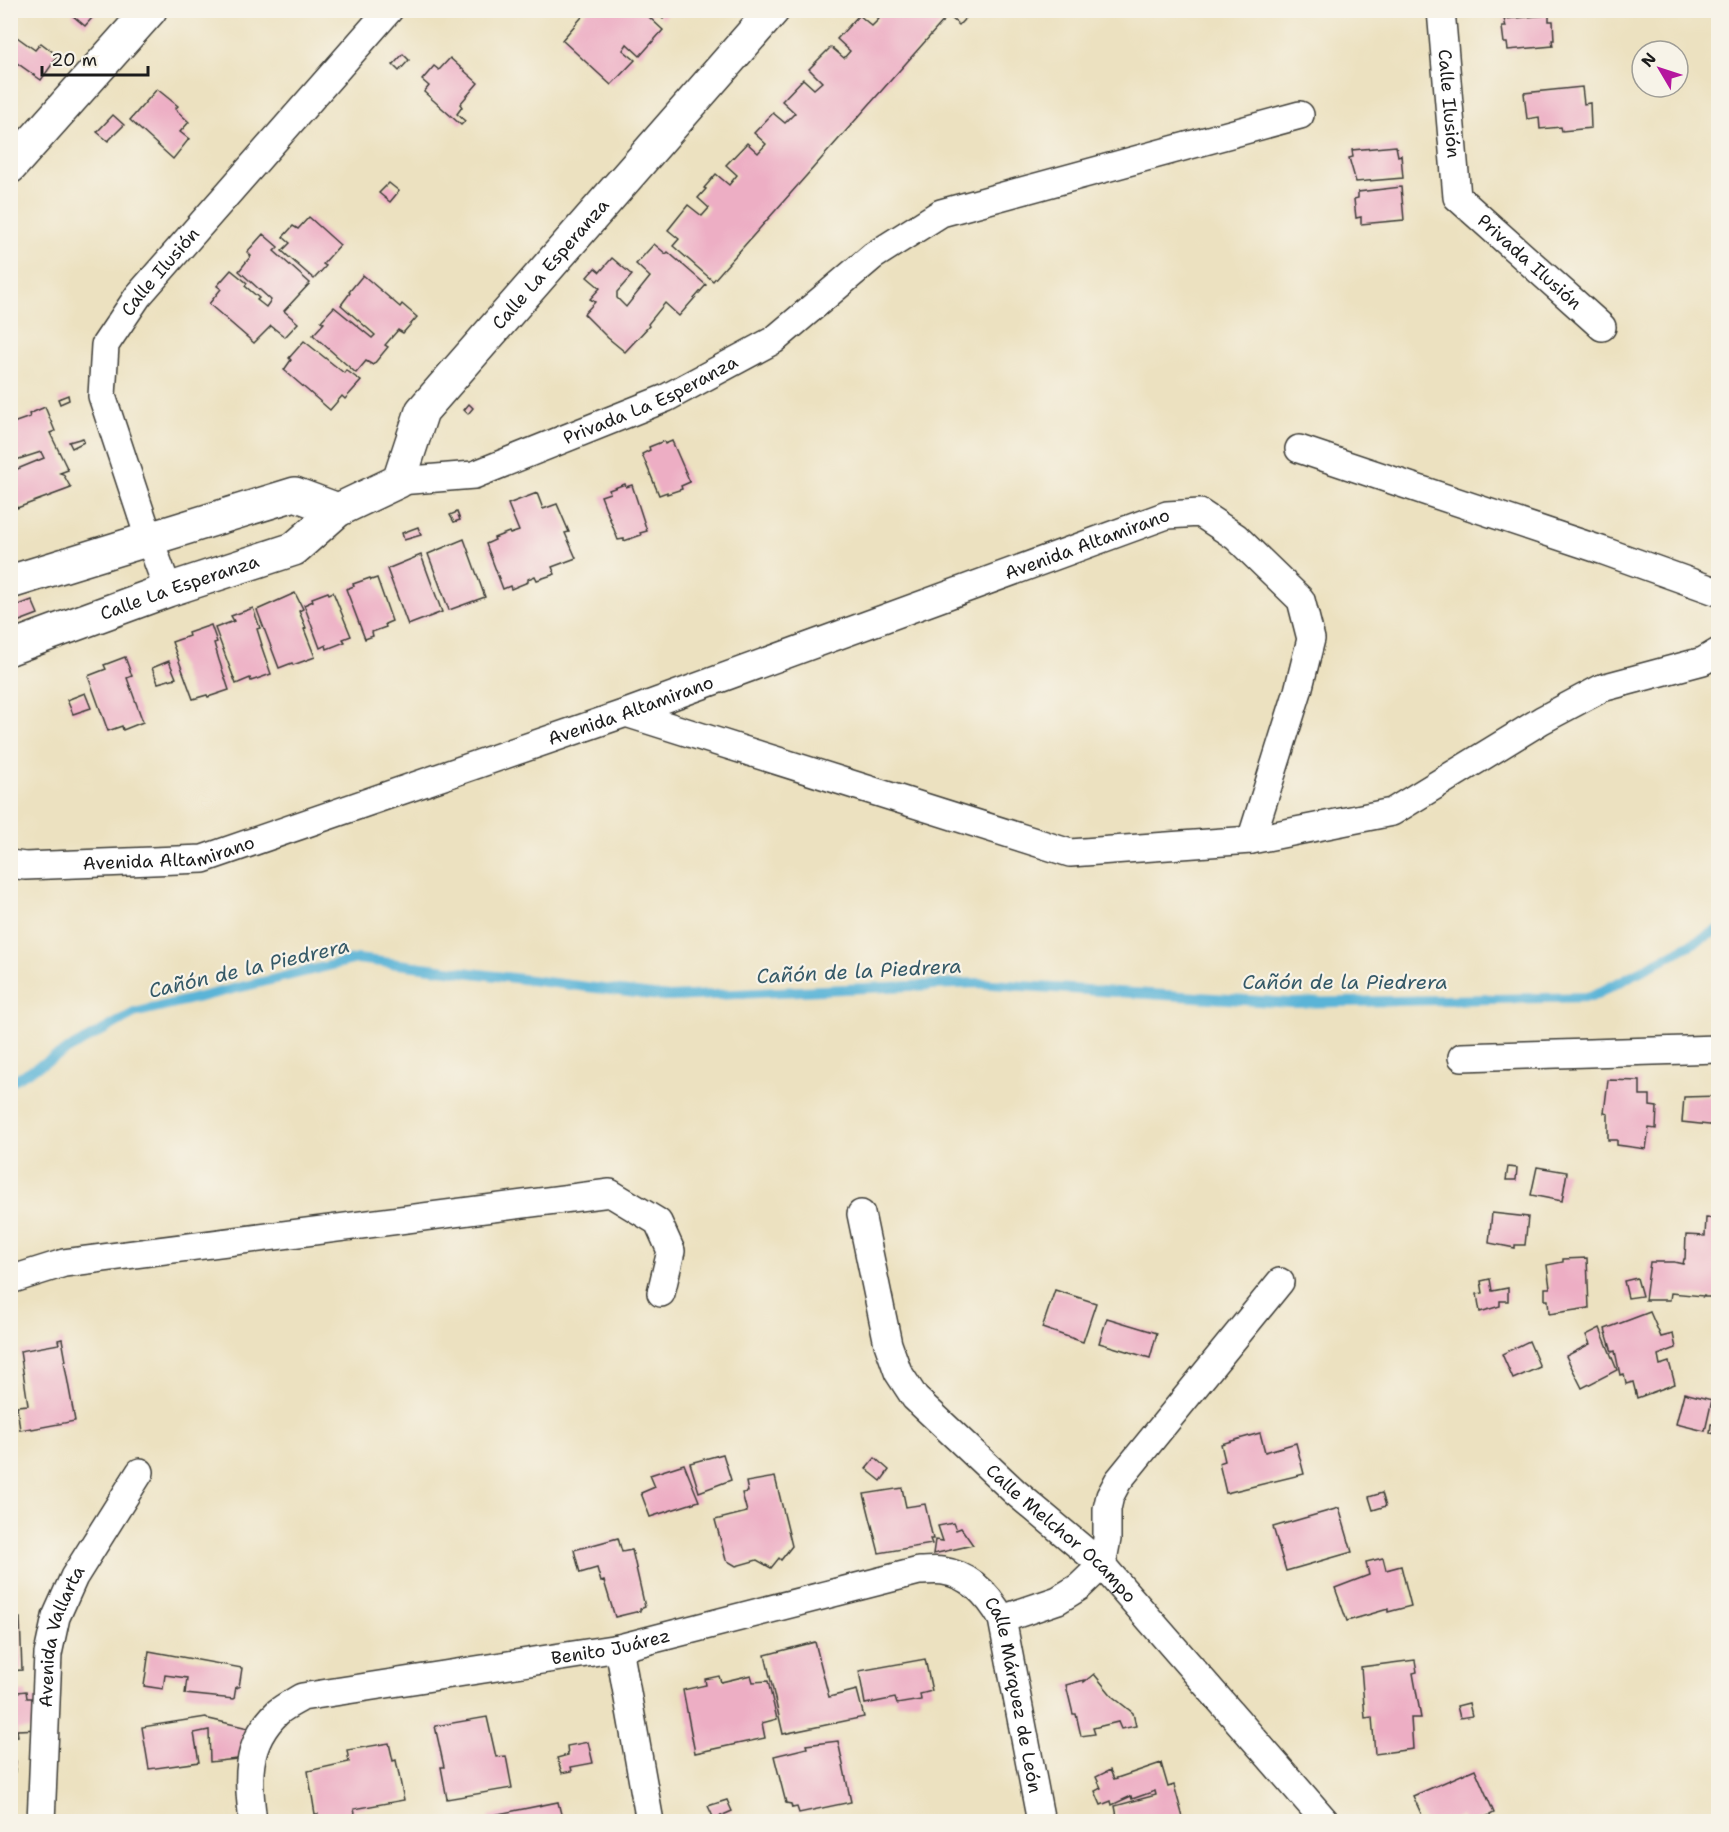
<svg xmlns="http://www.w3.org/2000/svg" width="1729" height="1832" font-family="'Shantell Sans',sans-serif">
<rect width="100%" height="100%" fill="#f7f3e8"/>
<filter id="ink" filterUnits="userSpaceOnUse"><feTurbulence type="fractalNoise" baseFrequency=".0167" numOctaves="2"/><feDisplacementMap in="SourceGraphic" scale="12" xChannelSelector="R" yChannelSelector="G"/><feConvolveMatrix kernelMatrix="1 2 1 2 8 2 1 2 1" color-interpolation-filters="sRGB"/></filter>
<filter id="wash" filterUnits="userSpaceOnUse"><feTurbulence type="fractalNoise" baseFrequency=".008" numOctaves="4" result="noise"/><feDisplacementMap in="SourceGraphic" scale="24" xChannelSelector="R" yChannelSelector="G"/><feGaussianBlur stdDeviation="1.35" result="paint"/><feColorMatrix in="noise" values="0 0 0 0 0 0 0 0 0 0 0 0 0 0 0 0 0 1.4 0 .05"/><feComposite in="paint" operator="in"/></filter>
<g filter="url(#wash)">
<rect width="100%" height="100%" fill="#ece1c0"/>
<g fill="none" stroke-linecap="round" stroke-linejoin="round">
<polyline stroke="#5ab4d7" stroke-width="10" points="10,1082 134,1013 357,959 669,997 976,983 1291,1003 1591,997 1718,930"/>
</g>
<g id="blocks">
<g fill="#edaec4">
<polygon points="75,10 99,10 85,26 72,15"/>
<polygon points="588,10 671,10 663,19 655,11 649,17 663,30 640,56 627,44 623,50 635,60 611,85 562,40"/>
<polygon points="870,10 953,10 713,281 673,246 679,239 668,230 688,205 702,216 709,208 698,198 706,189 704,188 716,174 729,185 737,175 726,165 747,143 758,153 766,144 754,133 773,113 785,123 795,113 782,101 803,79 814,89 822,82 809,69 831,47 844,58 850,51 837,39 859,15 872,26 879,19"/>
<polygon points="958,10 973,10 959,25 951,18"/>
<polygon points="1549,15 1549,21 1553,21 1554,40 1552,40 1553,46 1508,50 1507,43 1504,43 1502,27 1506,27 1504,19"/>
<polygon points="10,32 35,50 41,43 58,56 41,80 10,58"/>
<polygon points="403,54 409,60 399,71 393,65"/>
<polygon points="450,58 478,83 460,104 462,107 457,114 465,121 461,125 424,92 429,86 422,80 434,66 439,70"/>
<polygon points="1582,87 1584,104 1590,103 1591,128 1562,131 1561,127 1540,129 1539,117 1527,119 1524,93"/>
<polygon points="157,89 178,106 175,109 189,122 180,132 189,139 173,159 130,120"/>
<polygon points="113,115 124,125 108,141 97,132"/>
<polygon points="1396,146 1398,156 1401,155 1403,178 1356,182 1349,158 1353,157 1352,150"/>
<polygon points="389,183 399,191 390,202 379,193"/>
<polygon points="1401,187 1404,220 1361,224 1361,217 1356,218 1354,199 1358,198 1358,192"/>
<polygon points="309,217 340,245 323,264 326,266 314,279 282,251 290,243 283,237 293,226 298,229"/>
<polygon points="263,234 278,247 274,251 310,283 284,311 298,323 285,337 271,326 254,343 209,304 221,289 217,286 231,270 247,283 245,286 259,298 257,300 266,307 271,300 239,271 251,256 247,252"/>
<polygon points="654,244 666,254 668,252 706,285 679,316 665,303 648,324 649,326 625,352 608,338 584,314 595,302 590,299 600,288 587,277 595,268 600,272 612,258 632,275 617,292 617,298 626,307 650,277 636,264"/>
<polygon points="363,275 400,307 402,304 417,317 403,333 398,330 385,345 388,347 373,365 366,361 356,373 313,335 324,323 321,321 334,307 372,338 375,335 341,305 350,293 349,292"/>
<polygon points="304,341 344,373 346,370 361,381 345,399 342,396 330,410 284,370 291,360 289,358"/>
<polygon points="68,395 69,400 60,404 58,399"/>
<polygon points="469,404 473,408 468,414 464,410"/>
<polygon points="45,407 55,431 50,433 68,470 60,473 63,474 71,488 17,508 10,495 10,472 44,458 41,452 10,462 10,424 30,417 29,414"/>
<polygon points="83,438 84,442 72,448 69,442"/>
<polygon points="664,441 665,444 672,441 690,482 681,486 682,489 667,494 667,492 659,495 642,454 650,450 649,447"/>
<polygon points="625,484 626,487 632,485 647,531 640,533 641,535 624,541 624,539 618,540 601,496 610,493 609,490"/>
<polygon points="537,493 543,509 557,504 569,532 565,533 576,558 552,567 555,574 537,580 535,576 528,579 528,582 511,589 510,586 503,589 486,544 495,540 494,538 509,532 510,534 519,531 508,504"/>
<polygon points="457,512 460,520 454,522 450,515"/>
<polygon points="418,527 421,535 404,540 402,533"/>
<polygon points="464,539 485,597 449,610 428,554"/>
<polygon points="421,555 442,612 408,625 387,569"/>
<polygon points="370,578 371,580 377,578 392,621 385,624 386,627 372,632 373,636 365,639 346,589 354,586 353,584"/>
<polygon points="328,592 329,594 333,592 351,636 343,639 345,642 327,649 326,645 320,648 304,605 313,601 312,598"/>
<polygon points="295,593 303,609 299,611 306,628 304,629 315,657 293,665 292,663 279,668 257,610"/>
<polygon points="32,600 38,614 17,622 11,608"/>
<polygon points="253,608 260,628 257,629 262,645 261,645 271,674 251,681 250,678 236,684 215,628 234,621 231,616"/>
<polygon points="211,625 217,642 214,643 219,660 229,690 208,697 207,695 193,699 172,642 189,636 188,633"/>
<polygon points="125,657 132,676 127,678 143,722 123,730 122,726 108,731 88,676 106,669 104,665"/>
<polygon points="169,661 176,678 158,683 152,668"/>
<polygon points="85,693 91,708 73,714 67,700"/>
<polygon points="1608,1080 1640,1081 1640,1095 1650,1095 1650,1106 1657,1107 1656,1129 1649,1128 1646,1149 1617,1145 1617,1140 1608,1140 1608,1114 1604,1113"/>
<polygon points="1718,1096 1718,1126 1682,1122 1684,1097"/>
<polygon points="1508,1167 1517,1168 1516,1180 1506,1180"/>
<polygon points="1537,1167 1567,1172 1562,1201 1531,1195"/>
<polygon points="1492,1213 1528,1217 1525,1245 1515,1245 1515,1248 1489,1243"/>
<polygon points="1706,1218 1718,1219 1718,1233 1715,1233 1715,1245 1718,1244 1718,1297 1703,1297 1704,1296 1671,1293 1670,1300 1645,1300 1650,1262 1674,1262 1683,1264 1684,1259 1685,1259 1686,1235 1705,1236"/>
<polygon points="1587,1258 1589,1308 1549,1314 1548,1300 1545,1300 1545,1288 1550,1288 1547,1265 1563,1262 1563,1259"/>
<polygon points="1637,1278 1642,1296 1628,1298 1624,1281"/>
<polygon points="1490,1279 1492,1291 1508,1288 1508,1301 1500,1301 1500,1306 1480,1312 1477,1294 1483,1293 1481,1281"/>
<polygon points="1055,1290 1096,1303 1083,1342 1042,1328"/>
<polygon points="1650,1312 1661,1337 1673,1334 1676,1348 1658,1355 1660,1365 1669,1362 1675,1384 1637,1398 1633,1382 1626,1384 1624,1374 1620,1375 1615,1351 1612,1352 1605,1329"/>
<polygon points="1107,1318 1157,1333 1150,1358 1099,1343"/>
<polygon points="1600,1328 1617,1370 1582,1388 1566,1356 1590,1344 1586,1335"/>
<polygon points="62,1339 66,1361 64,1361 75,1421 32,1429 31,1428 20,1430 17,1406 28,1405 20,1351 59,1344 58,1340"/>
<polygon points="1529,1341 1540,1367 1513,1379 1502,1354"/>
<polygon points="1684,1393 1712,1400 1705,1431 1676,1424"/>
<polygon points="1711,1424 1718,1424 1718,1434 1710,1433"/>
<polygon points="1260,1433 1265,1452 1296,1443 1304,1474 1226,1493 1219,1463 1225,1461 1221,1444"/>
<polygon points="723,1454 731,1480 699,1492 690,1463"/>
<polygon points="875,1458 889,1470 881,1481 866,1469"/>
<polygon points="684,1464 699,1501 650,1517 641,1493 655,1487 650,1475"/>
<polygon points="775,1477 792,1546 781,1560 779,1558 771,1568 757,1560 736,1566 726,1560 715,1520 747,1512 742,1493 748,1492 746,1482"/>
<polygon points="902,1488 906,1507 925,1504 933,1539 930,1539 932,1544 879,1553 864,1494"/>
<polygon points="1382,1493 1386,1506 1373,1510 1369,1497"/>
<polygon points="1339,1508 1352,1552 1286,1571 1273,1527"/>
<polygon points="953,1523 956,1530 961,1528 973,1545 933,1554 935,1540 943,1541 938,1526"/>
<polygon points="618,1538 622,1552 632,1550 645,1607 640,1609 640,1611 615,1617 604,1581 601,1582 597,1568 580,1573 574,1550"/>
<polygon points="1383,1558 1386,1570 1401,1566 1411,1606 1388,1612 1388,1609 1347,1621 1335,1588 1369,1575 1366,1562"/>
<polygon points="10,1618 20,1618 22,1670 10,1671"/>
<polygon points="815,1642 829,1697 857,1690 864,1717 783,1734 765,1655"/>
<polygon points="149,1651 242,1668 239,1687 236,1687 234,1699 185,1694 187,1678 165,1675 163,1689 144,1686"/>
<polygon points="925,1659 932,1691 920,1694 921,1700 897,1704 895,1698 865,1704 859,1671"/>
<polygon points="1415,1660 1417,1672 1413,1673 1421,1718 1411,1718 1413,1749 1375,1754 1372,1717 1365,1718 1361,1667"/>
<polygon points="1094,1674 1113,1697 1133,1713 1136,1726 1121,1729 1118,1722 1093,1728 1095,1734 1081,1736 1076,1714 1073,1714 1066,1685 1084,1680 1084,1682"/>
<polygon points="751,1675 753,1682 768,1681 777,1719 762,1723 765,1738 695,1753 683,1690 706,1685 705,1679 719,1676 721,1682"/>
<polygon points="26,1691 27,1698 38,1698 42,1729 17,1730 18,1736 10,1737 10,1693"/>
<polygon points="1469,1703 1472,1716 1460,1718 1457,1706"/>
<polygon points="206,1717 209,1719 257,1730 252,1743 237,1759 210,1762 209,1730 194,1733 199,1762 149,1769 142,1727"/>
<polygon points="487,1717 496,1757 506,1756 512,1788 447,1799 441,1767 444,1767 435,1726"/>
<polygon points="838,1741 851,1802 799,1813 797,1807 792,1808 791,1804 786,1803 774,1756 807,1748 806,1745"/>
<polygon points="588,1742 593,1763 571,1767 572,1771 562,1773 557,1758 568,1755 567,1746"/>
<polygon points="389,1743 393,1761 396,1760 404,1800 354,1809 356,1819 342,1822 320,1822 318,1814 315,1814 308,1771 349,1762 347,1750"/>
<polygon points="10,1760 16,1761 14,1777 10,1777"/>
<polygon points="1161,1763 1168,1787 1174,1785 1184,1821 1118,1822 1115,1806 1156,1795 1155,1791 1132,1799 1131,1796 1112,1805 1111,1801 1101,1805 1095,1791 1101,1788 1096,1777 1110,1770 1114,1779"/>
<polygon points="1475,1769 1494,1813 1476,1822 1464,1822 1461,1816 1447,1822 1425,1822 1413,1796"/>
<polygon points="727,1800 732,1811 714,1819 708,1806"/>
<polygon points="558,1802 563,1822 489,1822 488,1816"/>
<polygon points="404,1816 406,1822 381,1822 381,1821"/>
</g>
</g>
</g>
<g filter="url(#ink)">
<use href="#blocks" fill-opacity="0" stroke="#3b3a35" stroke-width="1.5"/>
<g fill="none" stroke-linecap="round" stroke-linejoin="round">
<g stroke="#3b3a35" stroke-width="30">
<g id="minor">
<path id="s1" d="M 1441,10 L 1457,197 L 1602,327"/>
<polyline points="1299,449 1604,551 1718,592"/>
<path id="s2" d="M 399,481 L 474,475 L 666,398 L 774,340 L 873,256 L 941,213 L 1300,115"/>
<path id="s3" d="M 168,590 L 149,538 L 102,396 L 105,345 L 138,296 L 389,10"/>
<polyline points="626,713 1070,853 1251,840 1392,812 1542,720 1602,688 1703,661 1718,652"/>
<path id="s4" d="M 10,864 L 25,866 L 203,859 L 626,713 L 1167,515 L 1200,513 L 1236,537 L 1301,600 L 1311,639 L 1298,691 L 1251,840"/>
<polyline points="1462,1057 1718,1049"/>
<path id="s5" d="M 861,1214 L 888,1344 L 898,1372 L 915,1398 L 1015,1492 L 1102,1565 L 1326,1822"/>
<polyline points="10,1280 64,1263 610,1193 658,1222 671,1251 661,1293"/>
<polyline points="1002,1619 1058,1600 1079,1587 1102,1565 1107,1539 1107,1509 1110,1496 1118,1481 1280,1282"/>
<polyline points="619,1648 650,1822"/>
<path id="s6" d="M 41,1822 L 48,1654 L 56,1617 L 74,1577 L 140,1472"/>
<path id="s7" d="M 253,1822 C 248,1780 244,1744 278,1712 C 285,1706 294,1702 302,1697 L 619,1648 L 919,1571 C 927,1571 936,1570 943,1571 C 971,1575 989,1596 1002,1619 L 1041,1822"/>
</g>
</g>
<g stroke="#3b3a35" stroke-width="36">
<g id="tertiary">
<polyline points="10,167 150,10"/>
<polyline points="10,582 295,494 338,510"/>
<path id="s8" d="M 10,648 L 168,590 L 294,549 L 338,510 L 399,481 L 422,411 L 773,10"/>
</g>
</g>
<use href="#minor" stroke="#fff" stroke-width="27"/>
<use href="#tertiary" stroke="#fff" stroke-width="33"/>
</g>
</g>
<g text-anchor="middle" stroke-width="4.5" stroke-linejoin="round" paint-order="stroke">
<g font-size="18" fill="#1c1c1c" stroke="#f7f3e8">
<text dy="6" stroke="none"><textPath href="#s1" startOffset="94">Calle Ilusión</textPath></text>
<text dy="6" stroke="none"><textPath href="#s1" startOffset="285">Privada Ilusión</textPath></text>
<text dy="6" stroke="none"><textPath href="#s8" startOffset="696">Calle La Esperanza</textPath></text>
<text dy="6" stroke="none"><textPath href="#s3" startOffset="348">Calle Ilusión</textPath></text>
<text dy="6" stroke="none"><textPath href="#s2" startOffset="267">Privada La Esperanza</textPath></text>
<text dy="6" stroke="none"><textPath href="#s4" startOffset="1132">Avenida Altamirano</textPath></text>
<text dy="6" stroke="none"><textPath href="#s8" startOffset="180">Calle La Esperanza</textPath></text>
<text dy="6" stroke="none"><textPath href="#s4" startOffset="646">Avenida Altamirano</textPath></text>
<text dy="6" stroke="none"><textPath href="#s4" startOffset="160">Avenida Altamirano</textPath></text>
<text dy="6" stroke="none"><textPath href="#s5" startOffset="393">Calle Melchor Ocampo</textPath></text>
<text dy="6" stroke="none"><textPath href="#s6" startOffset="188">Avenida Vallarta</textPath></text>
<text dy="6" stroke="none"><textPath href="#s7" startOffset="459">Benito Juárez</textPath></text>
<text dy="6" stroke="none"><textPath href="#s7" startOffset="956">Calle Márquez de León</textPath></text>
</g>
<g font-size="20" font-style="italic" fill="#355967" stroke="#f7f3e8">
<text transform="translate(249 968) rotate(-13)" y="7">Cañón de la Piedrera</text>
<text transform="translate(859 971) rotate(-3)" y="7">Cañón de la Piedrera</text>
<text x="1345" y="989">Cañón de la Piedrera</text>
</g>
</g>
<rect width="1729" height="1832" fill="none" stroke="#f7f3e8" stroke-width="36"/>
<g transform="translate(1660 69) rotate(309)"><circle r="28" fill="#f7f3e8" stroke="#9f9d96" stroke-width="1.5"/>
<path d="M0-4.5L10 22L0 15L-10 22Z" fill="#b5179e"/>
<text y="-9" font-size="16" font-weight="bold" text-anchor="middle" fill="#1c1c1c">N</text>
</g>
<path d="M42 66v9h106v-9" fill="none" stroke="#1c1c1c" stroke-width="3"/>
<text x="51" y="66" font-size="18" fill="#1c1c1c" stroke="#f7f3e8" stroke-width="4.5" paint-order="stroke">20 m</text>
</svg>
